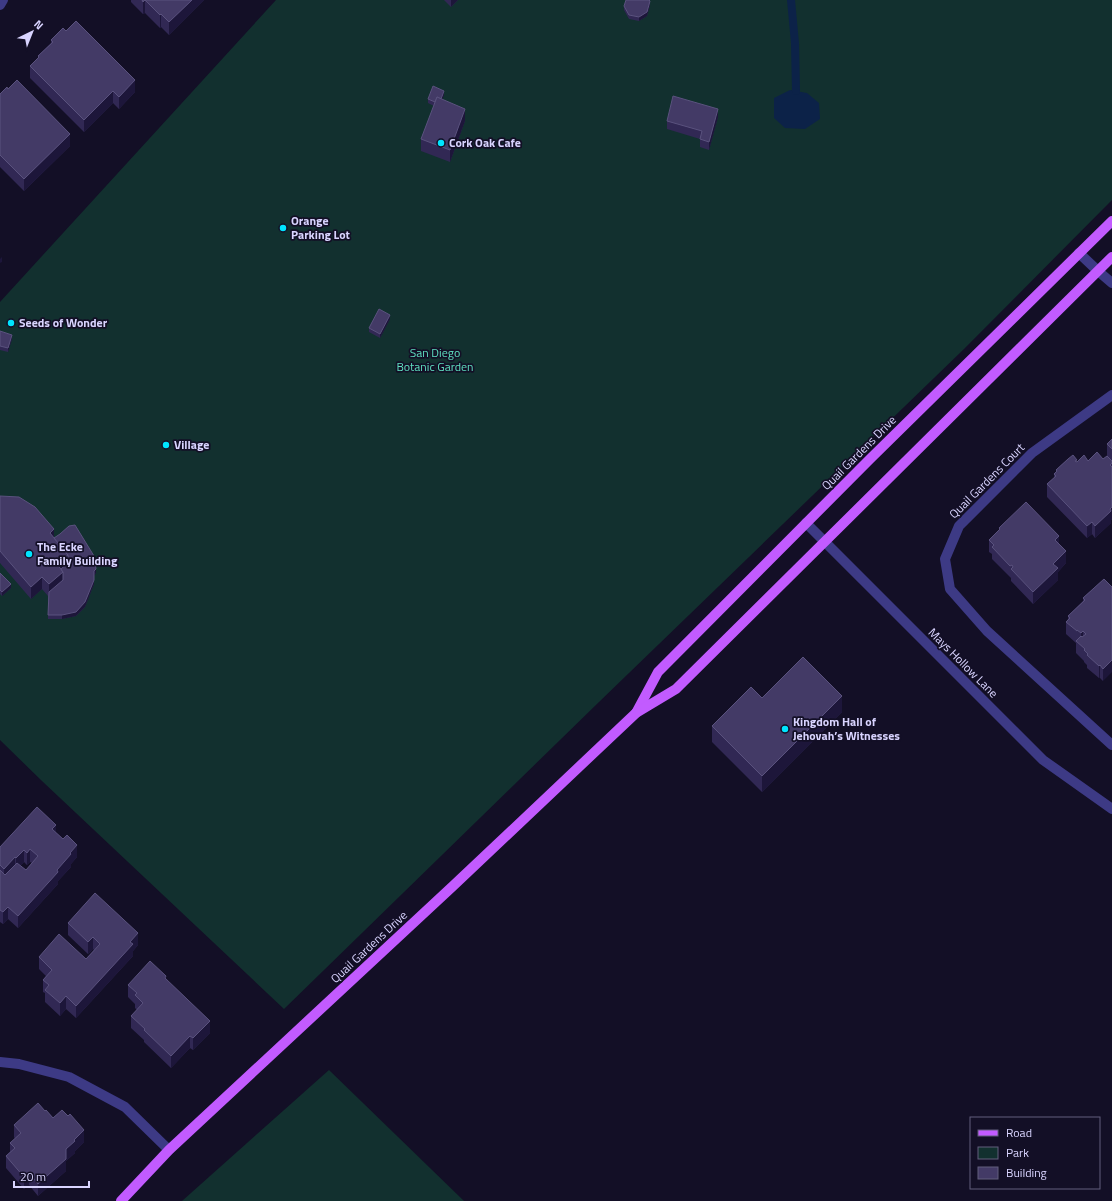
<svg xmlns="http://www.w3.org/2000/svg" width="1112" height="1201" font-family="'Titillium Web',sans-serif">
<rect width="100%" height="100%" fill="#130f26"/>
<g fill="#12302f">
<polygon points="276,0 1112,0 1112,200 964,349 599,702 284,1009 42,781 0,740 0,302"/>
<polygon points="329,1070 464,1201 182,1201"/>
</g>
<polygon fill="#0c2248" points="790,90 807,93 819,103 820,119 805,129 785,128 774,118 774,98"/>
<g fill="none" stroke-linecap="round" stroke-linejoin="round">
<polyline stroke="#0c2248" stroke-width="8" points="791,0 795,43 796,91"/>
<g stroke="#3d3a85" stroke-width="10">
<polyline points="0,5 3,0"/>
<polyline points="1079,253 1098,271 1112,283"/>
<polyline points="1112,395 1032,453 959,526 945,559 950,589 987,631 1112,745"/>
<polyline points="806,523 1043,760 1112,809"/>
<polyline points="0,1062 19,1064 69,1077 125,1107 169,1150"/>
</g>
<g stroke="#c25bff" stroke-width="10">
<polyline points="636,713 658,672 870,459 1112,221"/>
<polyline points="121,1201 169,1150 453,886 636,713 676,689 1112,257"/>
</g>
</g>
<g fill="#312854" fill-rule="evenodd">
<polygon points="131,0 204,0 169,35 161,27 160,28 145,13 143,14 131,2"/>
<polygon points="444,0 458,0 451,7"/>
<polygon points="650,5 647,16 639,21 629,19 624,10 624,6"/>
<polygon points="51,40 135,92 119,109 113,103 84,132 30,78 30,66 38,58 38,56 51,43"/>
<polygon points="0,94 70,146 24,191 0,167"/>
<polygon points="444,95 442,99 465,121 450,162 421,151 421,139 434,106 428,103 428,99"/>
<polygon points="718,117 709,150 700,147 700,139 667,129 667,121"/>
<polygon points="390,319 380,338 369,332 369,328"/>
<polygon points="0,331 12,339 8,352 0,350"/>
<polygon points="1112,439 1112,519 1111,520 1111,523 1095,538 1092,534 1087,538 1047,497 1047,484 1054,478 1054,474 1056,472 1056,470 1068,459 1077,462 1103,459 1107,456 1107,444"/>
<polygon points="0,496 54,538 96,573 94,575 94,584 85,607 76,616 62,619 48,619 48,596 42,589 31,599 0,563"/>
<polygon points="999,528 1059,544 1066,563 1058,572 1058,580 1033,604 1011,581 1011,578 992,559 992,554 989,552 989,540 999,530"/>
<polygon points="0,573 11,588 2,596 0,594"/>
<polygon points="1104,579 1103,681 1100,678 1099,678 1087,668 1087,665 1084,662 1084,661 1076,653 1076,643 1066,634 1066,622 1068,619 1068,616 1083,601 1083,598"/>
<polygon points="762,698 842,712 762,792 712,742 712,726"/>
<path d="M 56,833 L 77,857 L 71,864 L 71,867 L 58,881 L 58,884 L 18,928 L 8,919 L 3,924 L 0,922 L 0,847 ZM 24,862 L 27,865 L 30,862 L 32,863 L 26,870 L 20,866 Z"/>
<polygon points="68,923 138,945 133,951 133,956 76,1018 66,1009 60,1016 45,1002 45,993 43,992 43,980 46,976 39,969 39,957 86,959 94,950 93,949 88,954 68,935"/>
<polygon points="166,979 210,1033 193,1050 190,1048 171,1068 144,1042 144,1040 131,1028 131,1016 137,1010 135,1008 135,1004 128,997 128,985"/>
<polygon points="45,1111 84,1142 75,1151 75,1153 66,1161 66,1171 38,1196 29,1185 24,1189 6,1168 6,1156 10,1152 10,1143 15,1139 14,1137 14,1125"/>
</g>
<g fill="#1d163a">
<polygon points="145,0 145,13 143,14 143,2"/>
<polygon points="192,0 204,0 169,35 169,22"/>
<polygon points="451,0 458,0 451,7"/>
<polygon points="650,1 650,5 647,16 639,21 639,17"/>
<polygon points="161,14 161,27 160,28 160,15"/>
<polygon points="135,80 135,92 119,109 119,97"/>
<polygon points="113,91 113,103 84,132 84,120"/>
<polygon points="444,91 444,95 439,108 439,104"/>
<polygon points="465,109 465,121 450,162 450,150"/>
<polygon points="718,109 718,117 709,150 709,142"/>
<polygon points="70,134 70,146 24,191 24,179"/>
<polygon points="2,257 2,262 0,263 0,259"/>
<polygon points="390,315 390,319 380,338 380,334"/>
<polygon points="12,335 12,339 8,352 8,348"/>
<polygon points="1112,507 1112,519 1111,520 1111,523 1095,538 1095,526"/>
<polygon points="1092,522 1092,534 1087,538 1087,526"/>
<polygon points="54,529 54,541 50,533"/>
<polygon points="1059,536 1059,548 1055,540"/>
<polygon points="1066,551 1066,563 1058,572 1058,580 1033,604 1033,592 1053,564"/>
<polygon points="68,555 68,567 59,575 57,564"/>
<polygon points="96,569 96,573 94,576 94,571"/>
<polygon points="63,572 63,584 49,596 49,584"/>
<polygon points="42,577 42,589 31,599 31,587"/>
<polygon points="94,580 94,584 85,607 76,616 62,619 62,615"/>
<polygon points="11,584 11,588 2,596 2,592"/>
<polygon points="1083,631 1083,643 1081,646 1081,633"/>
<polygon points="1112,660 1112,672 1103,681 1103,669"/>
<polygon points="1100,665 1100,678 1099,678 1099,666"/>
<polygon points="842,696 842,712 762,792 762,776"/>
<polygon points="56,825 56,837 52,829"/>
<polygon points="77,845 77,857 71,864 71,867 58,881 58,884 18,928 18,916"/>
<polygon points="30,849 30,862 27,865 27,853"/>
<polygon points="24,850 24,862 16,870 16,858"/>
<polygon points="15,857 15,869 4,881 4,869"/>
<polygon points="8,907 8,919 3,924 3,912"/>
<polygon points="138,933 138,945 133,951 133,956 76,1018 76,1006"/>
<polygon points="93,937 93,949 88,954 88,942"/>
<polygon points="66,996 66,1009 60,1016 60,1003"/>
<polygon points="210,1021 210,1033 193,1050 193,1038"/>
<polygon points="190,1036 190,1048 171,1068 171,1056"/>
<polygon points="84,1130 84,1142 75,1151 75,1153 66,1161 66,1171 38,1196 38,1184 74,1140"/>
<polygon points="29,1173 29,1185 24,1189 24,1177"/>
</g>
<g fill="#433a66" stroke="#5a527e">
<polygon points="142,0 192,0 169,22 161,14 160,15 145,0 143,2"/>
<polygon points="626,0 649,0 650,1 647,12 639,17 629,15 624,6"/>
<polygon points="76,21 135,80 119,97 113,91 84,120 30,66 39,57 38,56 53,42 51,40 63,28 66,31"/>
<polygon points="17,80 70,134 24,179 0,155 0,94 7,87 8,89"/>
<polygon points="433,86 444,91 441,99 437,97 435,102 428,99"/>
<polygon points="673,96 718,109 709,142 700,139 702,131 667,121"/>
<polygon points="437,97 465,109 450,150 421,139"/>
<polygon points="379,309 390,315 380,334 369,328"/>
<polygon points="0,331 12,335 8,348 0,346"/>
<polygon points="1112,439 1112,449 1107,444"/>
<polygon points="1097,452 1103,459 1107,456 1112,461 1112,463 1110,465 1112,467 1112,507 1110,509 1111,511 1095,526 1092,522 1087,526 1047,484 1056,476 1054,474 1057,471 1056,470 1068,459 1073,455 1077,460 1075,461 1077,462 1084,455 1088,461"/>
<polygon points="0,496 19,497 35,507 54,529 50,533 68,555 57,564 63,572 49,584 42,577 31,587 0,551"/>
<polygon points="1026,502 1059,536 1055,540 1066,551 1053,564 1058,568 1033,592 1011,569 1013,567 1012,565 1010,566 992,547 994,545 989,540 1000,529 999,528"/>
<polygon points="75,525 94,556 96,569 94,571 94,580 85,602 76,612 62,615 48,615 49,592 63,580 63,572 61,569 68,563 68,555 54,538 60,534 69,526"/>
<polygon points="0,573 11,584 2,592 0,590"/>
<polygon points="1104,579 1112,587 1112,660 1103,669 1100,665 1099,666 1087,655 1088,654 1084,650 1085,649 1076,641 1081,636 1082,637 1086,634 1083,631 1081,633 1077,630 1077,631 1066,622 1070,618 1068,616 1085,600 1083,598"/>
<polygon points="803,657 842,696 762,776 712,726 751,687 762,698"/>
<polygon points="37,807 56,825 52,829 63,839 67,835 77,845 70,853 71,854 57,870 58,872 18,916 8,907 3,912 0,910 0,870 5,875 17,863 26,870 38,856 30,849 27,853 24,850 16,858 15,857 4,869 0,865 0,847"/>
<polygon points="95,893 138,933 130,942 133,944 76,1006 66,996 60,1003 45,990 49,985 43,980 52,970 39,957 59,934 86,959 100,944 93,937 88,942 68,923"/>
<polygon points="150,961 166,976 165,978 210,1021 193,1038 190,1036 171,1056 144,1030 145,1029 131,1016 143,1003 135,995 137,993 128,985"/>
<polygon points="38,1103 45,1111 46,1110 53,1118 62,1110 68,1116 70,1114 84,1130 74,1140 75,1141 66,1149 66,1159 38,1184 29,1173 24,1177 6,1156 15,1148 10,1143 21,1133 14,1125"/>
</g>
<g fill="#00e5ff" stroke="#130f26" stroke-width="1.5">
<circle cx="441" cy="143" r="4"/>
<circle cx="283" cy="228" r="4"/>
<circle cx="11" cy="323" r="4"/>
<circle cx="166" cy="445" r="4"/>
<circle cx="29" cy="554" r="4"/>
<circle cx="785" cy="729" r="4"/>
</g>
<g text-anchor="middle" stroke-width="3.5" stroke-linejoin="round" paint-order="stroke">
<g font-size="12" font-weight="bold" fill="#d9d4ff" stroke="#130f26" text-anchor="start">
<text x="449" y="147">Cork Oak Cafe</text>
<text x="291" y="225">Orange<tspan x="291" dy="14">Parking Lot</tspan></text>
<text x="19" y="327">Seeds of Wonder</text>
<text x="174" y="449">Village</text>
<text x="37" y="551">The Ecke<tspan x="37" dy="14">Family Building</tspan></text>
<text x="793" y="726">Kingdom Hall of<tspan x="793" dy="14">Jehovah’s Witnesses</tspan></text>
</g>
<g font-size="12" fill="#5fe0c0" stroke="#130f26">
<text x="435" y="357">San Diego<tspan x="435" dy="14">Botanic Garden</tspan></text>
</g>
<g font-size="12" fill="#d9d4ff" stroke="#130f26">
<text transform="translate(859 453) rotate(-45)" y="4">Quail Gardens Drive</text>
<text transform="translate(987 481) rotate(-45)" y="4">Quail Gardens Court</text>
<text transform="translate(963 663) rotate(45)" y="4">Mays Hollow Lane</text>
<text transform="translate(369 947) rotate(-43)" y="4">Quail Gardens Drive</text>
</g>
</g>
<rect x="970" y="1117" width="130" height="72" fill="#130f26" stroke="#625e7d"/>
<rect x="978" y="1130" width="20" height="6" fill="#c25bff" stroke="#625e7d"/>
<text x="1006" y="1137" font-size="12" fill="#d9d4ff">Road</text>
<rect x="978" y="1147" width="20" height="12" fill="#12302f" stroke="#625e7d"/>
<text x="1006" y="1157" font-size="12" fill="#d9d4ff">Park</text>
<rect x="978" y="1167" width="20" height="12" fill="#433a66" stroke="#625e7d"/>
<text x="1006" y="1177" font-size="12" fill="#d9d4ff">Building</text>
<g transform="translate(32 32) rotate(43)" stroke="#130f26" stroke-width="3" paint-order="stroke">
<path d="M0-3L7 15L0 10L-7 15Z" fill="#d9d4ff"/>
<text y="-6" font-size="11" font-weight="bold" text-anchor="middle" fill="#d9d4ff">N</text>
</g>
<path d="M14 1181v6h75v-6" fill="none" stroke="#d9d4ff" stroke-width="2"/>
<text x="20" y="1181" font-size="12" fill="#d9d4ff" stroke="#130f26" stroke-width="3" paint-order="stroke">20 m</text>
</svg>
